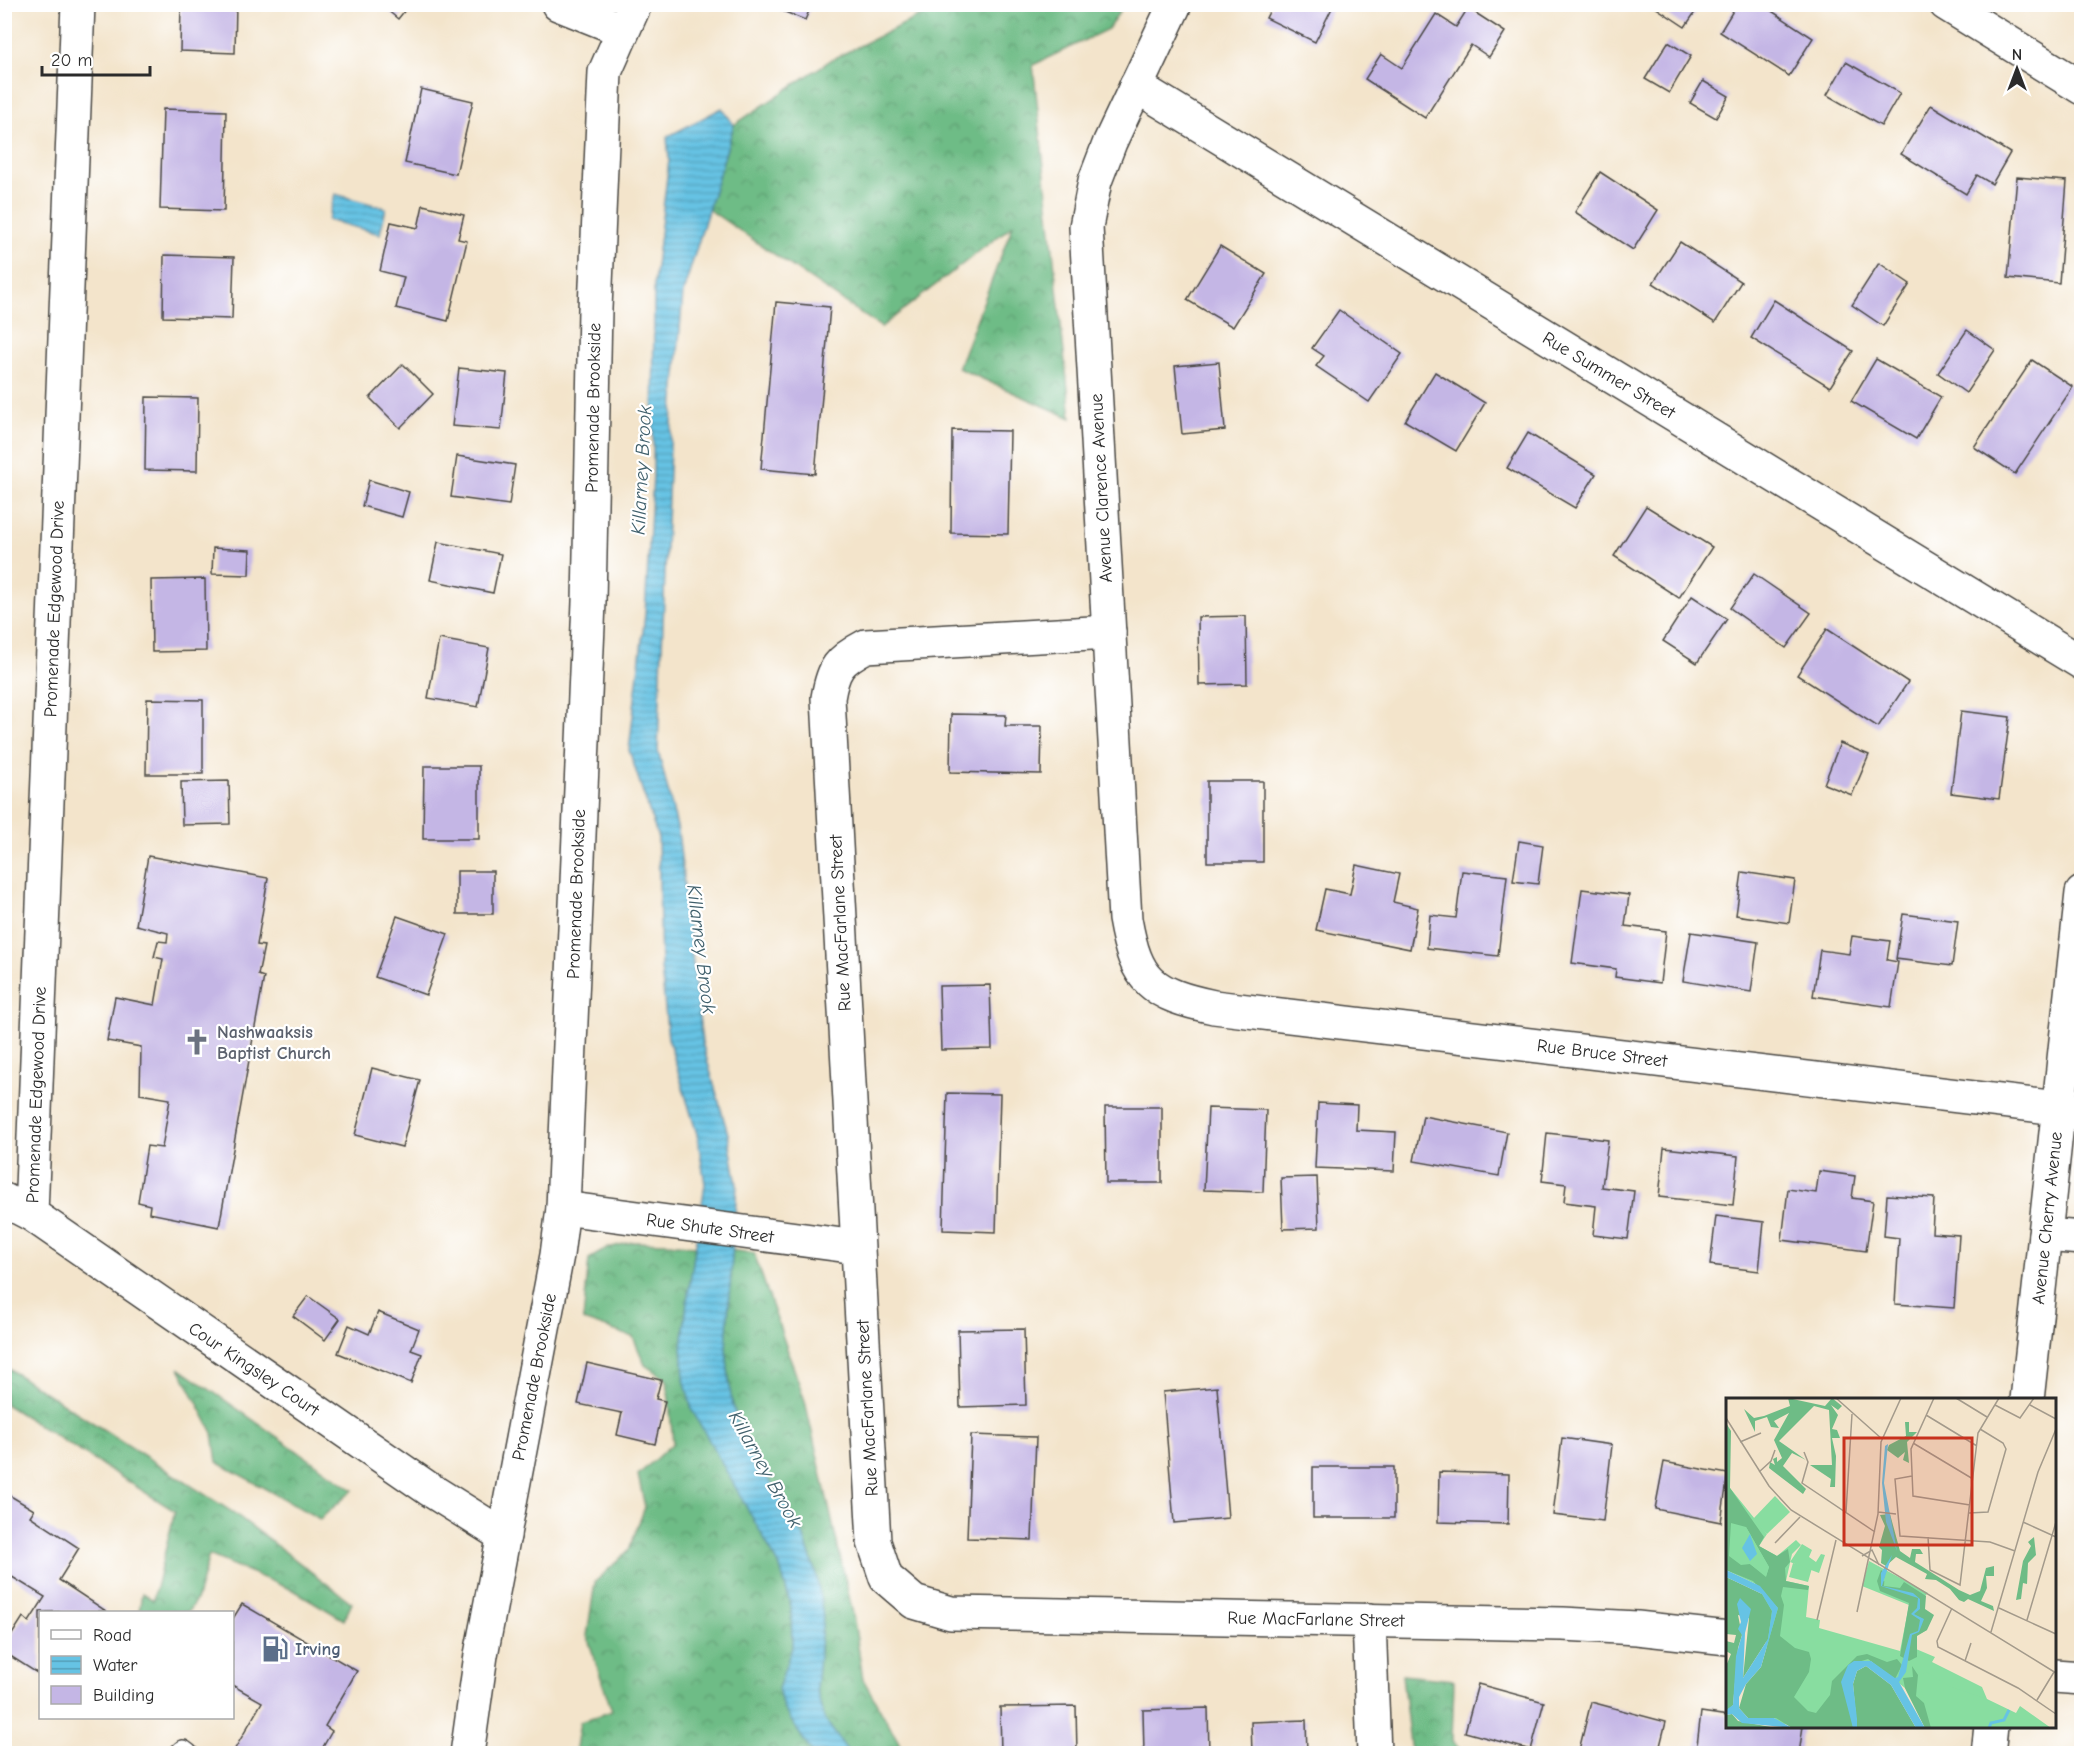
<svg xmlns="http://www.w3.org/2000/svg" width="2086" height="1758" font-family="'Comic Neue',sans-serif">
<defs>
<pattern id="forest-crowns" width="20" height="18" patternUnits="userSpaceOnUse" patternTransform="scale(1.5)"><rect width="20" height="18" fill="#6ebc86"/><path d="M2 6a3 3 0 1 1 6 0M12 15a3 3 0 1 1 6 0" fill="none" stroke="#5b996e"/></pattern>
<pattern id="water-rules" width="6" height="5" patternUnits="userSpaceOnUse" patternTransform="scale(1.5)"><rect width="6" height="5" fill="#66c3e4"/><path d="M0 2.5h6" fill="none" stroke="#549fb9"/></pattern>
</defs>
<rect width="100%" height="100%" fill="#fff"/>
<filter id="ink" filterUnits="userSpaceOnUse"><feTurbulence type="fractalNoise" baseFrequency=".0167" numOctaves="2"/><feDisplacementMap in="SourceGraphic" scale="12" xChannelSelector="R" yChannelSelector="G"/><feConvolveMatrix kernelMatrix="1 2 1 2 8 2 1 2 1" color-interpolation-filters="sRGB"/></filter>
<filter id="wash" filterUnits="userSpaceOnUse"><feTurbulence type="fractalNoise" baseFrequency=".008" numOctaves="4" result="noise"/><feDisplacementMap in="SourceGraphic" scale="24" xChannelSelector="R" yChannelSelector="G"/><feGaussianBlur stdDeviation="1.35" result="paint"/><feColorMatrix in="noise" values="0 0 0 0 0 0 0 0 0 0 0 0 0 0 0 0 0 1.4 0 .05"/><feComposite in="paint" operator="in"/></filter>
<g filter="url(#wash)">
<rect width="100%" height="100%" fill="#f3e4cb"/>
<g fill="url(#forest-crowns)" stroke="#4c7458" stroke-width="1.5">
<polygon points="942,5 1124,5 1108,29 1033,65 1071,418 958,368 1013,225 881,327 708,209 734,125 831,60"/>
<polygon points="632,1242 669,1243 754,1253 805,1401 853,1614 863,1679 902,1748 903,1753 575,1754 580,1722 612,1711 587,1636 595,1582 629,1550 645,1507 638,1475 673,1443 667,1380 645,1365 633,1337 583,1320 589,1259 608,1248"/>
<polygon points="4,1366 234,1513 352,1603 344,1620 297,1592 209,1555 197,1598 188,1612 139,1612 142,1593 153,1600 175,1511 5,1404"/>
<polygon points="179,1368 353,1490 320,1519 217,1462 213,1433"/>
<polygon points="1402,1675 1454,1680 1452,1741 1463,1753 1411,1753"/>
</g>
<g fill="url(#water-rules)" stroke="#487788" stroke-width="1.5">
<polygon points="722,108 734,125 683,293 670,447 658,750 678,831 702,1042 728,1134 737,1185 726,1348 731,1398 741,1434 803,1534 817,1577 823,1616 816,1689 824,1718 849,1753 812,1753 783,1708 778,1689 792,1647 791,1607 780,1567 692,1410 684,1379 682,1347 687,1301 705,1184 697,1134 668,1038 661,968 658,838 629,750 645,614 653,475 654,283 669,160 667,137"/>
<polygon points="335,194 386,208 380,234 328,220"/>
</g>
<g id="blocks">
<g fill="#c4b6e5">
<polygon points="181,4 236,4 235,53 180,51"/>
<polygon points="380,4 410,4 398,19"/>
<polygon points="765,4 812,4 805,20"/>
<polygon points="1273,4 1334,4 1315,42 1266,18"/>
<polygon points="1737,4 1761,4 1813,38 1789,76 1720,32"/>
<polygon points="1652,5 1700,5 1685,27"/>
<polygon points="1468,8 1505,32 1489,57 1471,45 1425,118 1365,79 1381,54 1402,68 1436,14 1456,27"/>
<polygon points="1668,42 1691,56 1669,93 1645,79"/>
<polygon points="1846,62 1900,93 1881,126 1827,95"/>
<polygon points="1703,81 1729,96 1716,118 1690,103"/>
<polygon points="421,89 473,101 456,174 405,163"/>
<polygon points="1931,105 2010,153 1992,184 1977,175 1966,194 1901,154"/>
<polygon points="163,109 226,111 224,211 160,209"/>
<polygon points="1600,172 1658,210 1633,250 1575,212"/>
<polygon points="2017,177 2067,181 2059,283 2008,278"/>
<polygon points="423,205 464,215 458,239 467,241 448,321 396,308 404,277 380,271 391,222 418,228"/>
<polygon points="1680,242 1741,282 1715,323 1653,283"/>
<polygon points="1220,246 1266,274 1233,327 1187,300"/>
<polygon points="164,255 234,257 232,319 163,317"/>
<polygon points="1879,263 1910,284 1883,326 1852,305"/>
<polygon points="1774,300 1853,351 1830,387 1751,338"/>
<polygon points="776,302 830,307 815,474 761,469"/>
<polygon points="1339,310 1402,354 1369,402 1316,366 1324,356 1312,348"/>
<polygon points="1967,330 1995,350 1966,393 1938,373"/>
<polygon points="1876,359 1941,397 1916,439 1851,401"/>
<polygon points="2032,360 2073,387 2015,474 1974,447"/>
<polygon points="1219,362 1225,430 1182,434 1175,366"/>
<polygon points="403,364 433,394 400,428 370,398"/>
<polygon points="459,368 507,373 501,430 452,426"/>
<polygon points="1435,372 1485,403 1456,451 1405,421"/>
<polygon points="146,397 198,398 197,471 145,470"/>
<polygon points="952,430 1010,431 1008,534 951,533"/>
<polygon points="1528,433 1596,474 1575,508 1507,468"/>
<polygon points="457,456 515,465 509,505 451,497"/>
<polygon points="369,480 409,492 402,517 362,506"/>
<polygon points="1646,506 1712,547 1679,598 1614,556"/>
<polygon points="438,542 501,554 493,593 430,580"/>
<polygon points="213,548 250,550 249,575 212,574"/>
<polygon points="1754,574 1811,613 1786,648 1730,608"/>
<polygon points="205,579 206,651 152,652 151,580"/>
<polygon points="1692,596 1727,619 1697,663 1663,641"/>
<polygon points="1246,616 1247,684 1199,685 1198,617"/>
<polygon points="1827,629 1908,682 1878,727 1797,675"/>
<polygon points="439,639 489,648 478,707 428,698"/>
<polygon points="147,699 203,700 203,774 146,774"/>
<polygon points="1961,711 2010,717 1999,799 1951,793"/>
<polygon points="951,714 1006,715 1005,726 1042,726 1041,774 950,772"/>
<polygon points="1840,743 1869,755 1852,795 1824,784"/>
<polygon points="424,766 479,766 479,839 423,839"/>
<polygon points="229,781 230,824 182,825 181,782"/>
<rect x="1207" y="781" width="56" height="81"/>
<polygon points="1519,841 1543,845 1538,884 1513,881"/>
<polygon points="148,856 268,878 257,945 264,946 258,975 264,977 219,1227 149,1213 150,1205 138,1202 147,1146 162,1148 170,1099 140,1094 141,1047 107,1041 115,997 155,1005 163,959 154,957 158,941 167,942 168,933 136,925"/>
<polygon points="1356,865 1399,874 1393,902 1418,908 1410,949 1316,930 1325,889 1350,894"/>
<rect x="457" y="871" width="36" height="43"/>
<polygon points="1462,871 1507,876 1498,956 1427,948 1430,915 1456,918"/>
<polygon points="1742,872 1795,880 1789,923 1736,915"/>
<polygon points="1582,889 1629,895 1625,926 1666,931 1660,983 1615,977 1616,969 1572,963"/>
<polygon points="1903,914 1958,921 1952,966 1896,959"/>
<polygon points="397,916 448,934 426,995 375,977"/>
<polygon points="1691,932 1758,942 1751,992 1683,981"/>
<polygon points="1852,936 1890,941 1887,960 1898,962 1891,1007 1813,996 1820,950 1849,954"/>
<polygon points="990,985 992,1049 941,1050 939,986"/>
<polygon points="372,1068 420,1080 402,1147 355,1135"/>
<polygon points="947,1093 1000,1094 996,1232 943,1230"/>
<polygon points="1318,1103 1357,1105 1356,1130 1396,1132 1394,1171 1315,1168"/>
<polygon points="1105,1107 1162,1107 1162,1183 1106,1183"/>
<polygon points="1208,1108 1266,1110 1263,1192 1204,1190"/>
<polygon points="1423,1116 1507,1132 1499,1176 1414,1161"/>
<polygon points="1547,1133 1608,1140 1602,1187 1634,1191 1628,1239 1593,1235 1596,1206 1564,1202 1566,1184 1542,1181"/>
<polygon points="1664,1148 1738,1156 1733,1205 1659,1197"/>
<polygon points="1819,1171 1855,1176 1852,1198 1873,1201 1866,1251 1782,1240 1788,1189 1816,1193"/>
<polygon points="1317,1177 1319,1228 1283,1229 1281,1178"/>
<polygon points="1887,1195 1934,1198 1932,1233 1959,1235 1954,1308 1895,1304 1899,1238 1884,1236"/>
<polygon points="1716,1216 1764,1222 1759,1271 1710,1265"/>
<polygon points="308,1296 340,1319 325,1340 293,1316"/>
<polygon points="378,1312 419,1329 411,1350 422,1354 411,1383 338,1353 349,1325 369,1334"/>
<polygon points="1024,1329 1026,1405 960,1407 958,1330"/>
<polygon points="587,1363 661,1380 656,1399 665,1401 655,1444 617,1435 622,1413 578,1404"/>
<polygon points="1217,1387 1228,1518 1174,1523 1163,1392"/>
<polygon points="971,1435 1036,1437 1032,1540 967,1538"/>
<polygon points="1562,1438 1612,1445 1603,1521 1553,1515"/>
<polygon points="1664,1462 1728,1474 1721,1522 1655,1509"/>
<rect x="1313" y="1467" width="81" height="51"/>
<polygon points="1439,1472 1509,1474 1508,1524 1438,1522"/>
<polygon points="4,1492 34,1510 30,1516 79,1548 59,1580 106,1611 40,1612 40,1675 4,1652 4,1647 23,1617 29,1622 45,1597 4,1572"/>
<polygon points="242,1604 357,1671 325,1726 332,1731 319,1754 232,1754 262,1702 232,1685 232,1620"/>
<polygon points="1478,1684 1544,1702 1531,1750 1465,1732"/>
<polygon points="1591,1702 1666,1722 1658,1754 1578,1754"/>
<polygon points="1076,1706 1077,1754 1001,1754 1000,1707"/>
<polygon points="1208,1708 1209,1754 1144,1754 1143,1710"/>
<polygon points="1701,1712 1728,1716 1728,1726 1803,1726 1799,1754 1696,1754"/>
<polygon points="1306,1720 1307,1754 1252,1754 1251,1722"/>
</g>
</g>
</g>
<g filter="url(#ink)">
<use href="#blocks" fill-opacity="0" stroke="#494743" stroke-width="1.5"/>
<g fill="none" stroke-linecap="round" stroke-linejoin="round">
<g stroke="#494743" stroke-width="24">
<polyline id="service" points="180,1754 183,1751 187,1754"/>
</g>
<g stroke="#494743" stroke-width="36">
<g id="minor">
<polyline points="558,4 623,30"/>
<path d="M 1175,4 L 1110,142 L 1095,181 L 1086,227 L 1125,919 C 1136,982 1152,994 1214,1007 L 2058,1108"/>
<polyline points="1946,4 2082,88"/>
<polyline points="1136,86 2082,663"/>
<path d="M 1109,632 L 866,646 C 839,660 833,668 828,698 L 874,1542 L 886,1578 L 914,1602 L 951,1613 L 1563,1624 L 1637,1628 L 1728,1638"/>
<polyline points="4,1200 31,1214 429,1489 504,1536"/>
<polyline points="563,1208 857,1247"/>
<polyline points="31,1214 78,4"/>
<polyline points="2045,1235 2082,1238"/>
<polyline points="2027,1400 2082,893"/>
<polyline points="1369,1620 1374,1754"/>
<polyline points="2054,1676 2082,1678"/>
<polyline points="1988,1754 1991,1726"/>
</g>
</g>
<g stroke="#494743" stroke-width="36">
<polyline id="tertiary" points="467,1754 481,1655 557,1255 563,1208 589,602 595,309 605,72 635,4"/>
</g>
<use href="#service" stroke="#fff" stroke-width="21"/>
<use href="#minor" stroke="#fff" stroke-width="33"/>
<use href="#tertiary" stroke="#fff" stroke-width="33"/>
</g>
</g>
<defs>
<g id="church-bare" transform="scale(2.07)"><path d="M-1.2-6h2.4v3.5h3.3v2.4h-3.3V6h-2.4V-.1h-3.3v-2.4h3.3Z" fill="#6b7280" stroke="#fff" stroke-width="2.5" paint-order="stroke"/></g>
<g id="fuel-bare" transform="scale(2.07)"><path d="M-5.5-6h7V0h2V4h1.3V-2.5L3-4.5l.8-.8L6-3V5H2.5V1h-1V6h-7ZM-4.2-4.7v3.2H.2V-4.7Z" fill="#5c6f8a" stroke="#fff" stroke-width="2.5" paint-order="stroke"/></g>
</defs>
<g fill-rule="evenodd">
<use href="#church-bare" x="197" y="1042"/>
<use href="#fuel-bare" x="275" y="1649"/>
</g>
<g text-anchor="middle" stroke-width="4.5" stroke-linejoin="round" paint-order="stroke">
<g font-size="18" fill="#2b2b2b" stroke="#fff">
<text transform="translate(1609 375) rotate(31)" y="6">Rue Summer Street</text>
<text transform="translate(593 408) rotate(-89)" y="6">Promenade Brookside</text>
<text transform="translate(1101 488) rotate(-93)" y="6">Avenue Clarence Avenue</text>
<text transform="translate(54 609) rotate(-88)" y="6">Promenade Edgewood Drive</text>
<text transform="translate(576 894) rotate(-88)" y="6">Promenade Brookside</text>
<text transform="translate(840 923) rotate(-93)" y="6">Rue MacFarlane Street</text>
<text transform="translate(1602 1053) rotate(7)" y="6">Rue Bruce Street</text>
<text transform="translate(36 1095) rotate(-88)" y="6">Promenade Edgewood Drive</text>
<text transform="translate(2047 1218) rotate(-84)" y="6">Avenue Cherry Avenue</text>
<text transform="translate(710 1228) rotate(8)" y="6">Rue Shute Street</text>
<text transform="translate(254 1369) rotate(34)" y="6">Cour Kingsley Court</text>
<text transform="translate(534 1377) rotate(-79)" y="6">Promenade Brookside</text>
<text transform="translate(867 1408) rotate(-93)" y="6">Rue MacFarlane Street</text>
<text transform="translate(1316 1619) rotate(1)" y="6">Rue MacFarlane Street</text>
</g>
<g font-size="18" font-weight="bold" fill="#5b616d" stroke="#fff" text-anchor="start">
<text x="217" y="1038">Nashwaaksis<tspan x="217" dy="21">Baptist Church</tspan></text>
</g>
<g font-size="18" font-weight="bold" fill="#4e5e75" stroke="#fff" text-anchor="start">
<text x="295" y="1655">Irving</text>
</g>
<g font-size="20" font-style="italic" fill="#40606c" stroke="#fff">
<text transform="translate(641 470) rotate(-87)" y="7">Killarney Brook</text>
<text transform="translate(702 949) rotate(83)" y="7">Killarney Brook</text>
<text transform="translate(766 1469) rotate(61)" y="7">Killarney Brook</text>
</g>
</g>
<g transform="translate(1726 1398)">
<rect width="330" height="330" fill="#f3e4cb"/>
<path d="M 0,25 L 4,90 L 41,136 L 33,148 L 51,158 L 70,142 L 75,147 L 66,156 L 60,183 L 83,188 L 80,219 L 94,222 L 93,230 L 174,253 L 183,207 L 136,188 L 143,163 L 202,195 L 197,200 L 201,232 L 191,237 L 190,251 L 209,259 L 206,264 L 256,289 L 261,301 L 290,315 L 294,308 L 325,330 L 199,330 L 179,290 L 145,263 L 122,267 L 127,330 L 55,326 L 48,320 L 34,188 L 0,172 ZM 67,165 L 86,170 L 82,184 L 63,179 Z" fill="#88dda0"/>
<path d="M 62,0 L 99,8 L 106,0 L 116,8 L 112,12 L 105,7 L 112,17 L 106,31 L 111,32 L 114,40 L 106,40 L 110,58 L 109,89 L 104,89 L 105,81 L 84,67 L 106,67 L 103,12 L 88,8 L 53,43 L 80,62 L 66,55 L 57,68 L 80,91 L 77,96 L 43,70 L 44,64 L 49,67 L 47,61 L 51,59 L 51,64 L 56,60 L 48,42 L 63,15 L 48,23 L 53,30 L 45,29 L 41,19 L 29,23 L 29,34 L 18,11 L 28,20 L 38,18 L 64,8 ZM 179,24 L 183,24 L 183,34 L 191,34 L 181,44 L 183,65 L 177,62 L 179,54 L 172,60 L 161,52 L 163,47 L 180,38 ZM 0,25 L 5,33 L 4,90 L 38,139 L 33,148 L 51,158 L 62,151 L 64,164 L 59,170 L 60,183 L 83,188 L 82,192 L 57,189 L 55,198 L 58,207 L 54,238 L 69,250 L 83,254 L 85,261 L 83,274 L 68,299 L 82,313 L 90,315 L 104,297 L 106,283 L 131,258 L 141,256 L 161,264 L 171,261 L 176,267 L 169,281 L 142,261 L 129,265 L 122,272 L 127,330 L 66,330 L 50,320 L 22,320 L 13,310 L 20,286 L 35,269 L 52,210 L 27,183 L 0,172 ZM 20,129 L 43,169 L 40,178 L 24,166 ZM 164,116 L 174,153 L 184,160 L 186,151 L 194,151 L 197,156 L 190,156 L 189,164 L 233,192 L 244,197 L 254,193 L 260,170 L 268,168 L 268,178 L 260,178 L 261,190 L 255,203 L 267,208 L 268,213 L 242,201 L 238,204 L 233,202 L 224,191 L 210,182 L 199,181 L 201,176 L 170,159 L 160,168 L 155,165 L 156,152 L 153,149 L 159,128 L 154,117 ZM 308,139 L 310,157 L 302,165 L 301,186 L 297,185 L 295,201 L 290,202 L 297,163 L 305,148 L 302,144 ZM 155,172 L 160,176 L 157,183 L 178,184 L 200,198 L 199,211 L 208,217 L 201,232 L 191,238 L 191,259 L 183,263 L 174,258 L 183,205 L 154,193 L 151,183 ZM 0,179 L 36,196 L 46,213 L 42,241 L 17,280 L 23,220 L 12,217 L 16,237 L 12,250 L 7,307 L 3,312 L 0,312 L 0,268 L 5,256 L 0,253 L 0,243 L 8,245 L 10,237 L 0,236 ZM 140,268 L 165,287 L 190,330 L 131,330 L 127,286 L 131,273 ZM 186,268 L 192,277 L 190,298 L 198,305 L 205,330 L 199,330 L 179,290 L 177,280 L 187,279 ZM 6,316 L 12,323 L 50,330 L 0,329 L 0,317 Z" fill="#6ebc86" fill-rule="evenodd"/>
<path d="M 5,125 L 20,129 L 43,169 L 40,179 L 24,166 L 15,167 L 3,158 ZM 201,274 L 223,288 L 258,300 L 313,330 L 208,330 L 195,291 L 195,276 Z" fill="#88dda0"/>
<path d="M 49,98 L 64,114 L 41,136 L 27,121 Z" fill="#88dda0"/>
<path d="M 76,146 L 86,152 L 83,159 L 90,164 L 95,156 L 99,157 L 93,175 L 64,164 ZM 159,173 L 178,184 L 174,190 L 158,188 Z" fill="#88dda0"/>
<path d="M 162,46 L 158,85 L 171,153 L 160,124 L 156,85 L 159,48 ZM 24,136 L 31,156 L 24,163 L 16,150 ZM 166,157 L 156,188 L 187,195 L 194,201 L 194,211 L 188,216 L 198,221 L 193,234 L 186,237 L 180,274 L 173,284 L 199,330 L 190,330 L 165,287 L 140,268 L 131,273 L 127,286 L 131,321 L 131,330 L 127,330 L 115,284 L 122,267 L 128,263 L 145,263 L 169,280 L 172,279 L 184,236 L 192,233 L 194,222 L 185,216 L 191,210 L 192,200 L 155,188 L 155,175 ZM 0,172 L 34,188 L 52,210 L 35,269 L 20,286 L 13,299 L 13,310 L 22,320 L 48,320 L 66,330 L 16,325 L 6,316 L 0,317 L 0,312 L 7,307 L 10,258 L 16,237 L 12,231 L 15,224 L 11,206 L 14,200 L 25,211 L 19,235 L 17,280 L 42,241 L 46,213 L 36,196 L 0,179 Z" fill="#66c3e4"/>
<path fill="none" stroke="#66c3e4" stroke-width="3" d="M 263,330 L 265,325 L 278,322 L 283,312"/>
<path fill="none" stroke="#a39a8b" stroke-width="1.5" d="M 110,0 L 156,41M 208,0 L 185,51 L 187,98 L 244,107M 230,0 L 261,19M 269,7 L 294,20 L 308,0M 304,7 L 330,21M 200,17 L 251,48M 0,20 L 43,88 L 65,112 L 330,275M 14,44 L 35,35M 187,45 L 247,81M 78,54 L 82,64 L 76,85 L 149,134M 33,74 L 45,63 L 49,52M 186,78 L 169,81 L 174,138 L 264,144 L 289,153M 120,114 L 126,16M 152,114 L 170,116M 243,115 L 262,114 L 280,51 L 277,45 L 254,31M 297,124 L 330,139M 202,139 L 204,172 L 234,187 L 252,35 L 273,0M 49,145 L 74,119M 136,158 L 146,152 L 153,167M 226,210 L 211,243 L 212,249 L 292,290 L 330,316M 273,210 L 330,236M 131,214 L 152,116 L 155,44 L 175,0M 91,222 L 110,142M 301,222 L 330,124M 265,234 L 312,74 L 330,31M 239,263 L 245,245M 311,302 L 328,274"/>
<path fill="#c8321e" fill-opacity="0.15" stroke="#c8321e" stroke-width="3" d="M 118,40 L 246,40 L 246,147 L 118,147 Z"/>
<rect width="330" height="330" fill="none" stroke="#2b2b2b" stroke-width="3"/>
</g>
<rect width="2086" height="1758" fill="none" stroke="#fff" stroke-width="24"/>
<rect x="39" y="1611" width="195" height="108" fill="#ffffff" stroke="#aaaaaa" stroke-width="1.5"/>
<rect x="51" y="1630" width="30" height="9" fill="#ffffff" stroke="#aaaaaa" stroke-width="1.5"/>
<text x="93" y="1641" font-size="18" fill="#2b2b2b">Road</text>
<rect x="51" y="1656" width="30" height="18" fill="url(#water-rules)" stroke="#aaaaaa" stroke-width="1.5"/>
<text x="93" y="1671" font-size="18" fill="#2b2b2b">Water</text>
<rect x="51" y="1686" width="30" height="18" fill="#c4b6e5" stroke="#aaaaaa" stroke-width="1.5"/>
<text x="93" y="1701" font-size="18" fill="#2b2b2b">Building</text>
<g transform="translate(2017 69)" stroke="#ffffff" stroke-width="4.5" paint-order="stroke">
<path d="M0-4.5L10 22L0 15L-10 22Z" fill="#2b2b2b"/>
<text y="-9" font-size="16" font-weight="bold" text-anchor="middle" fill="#2b2b2b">N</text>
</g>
<path d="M42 66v9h108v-9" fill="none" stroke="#2b2b2b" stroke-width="3"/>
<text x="51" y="66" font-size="18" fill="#2b2b2b" stroke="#ffffff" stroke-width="4.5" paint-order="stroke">20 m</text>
</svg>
